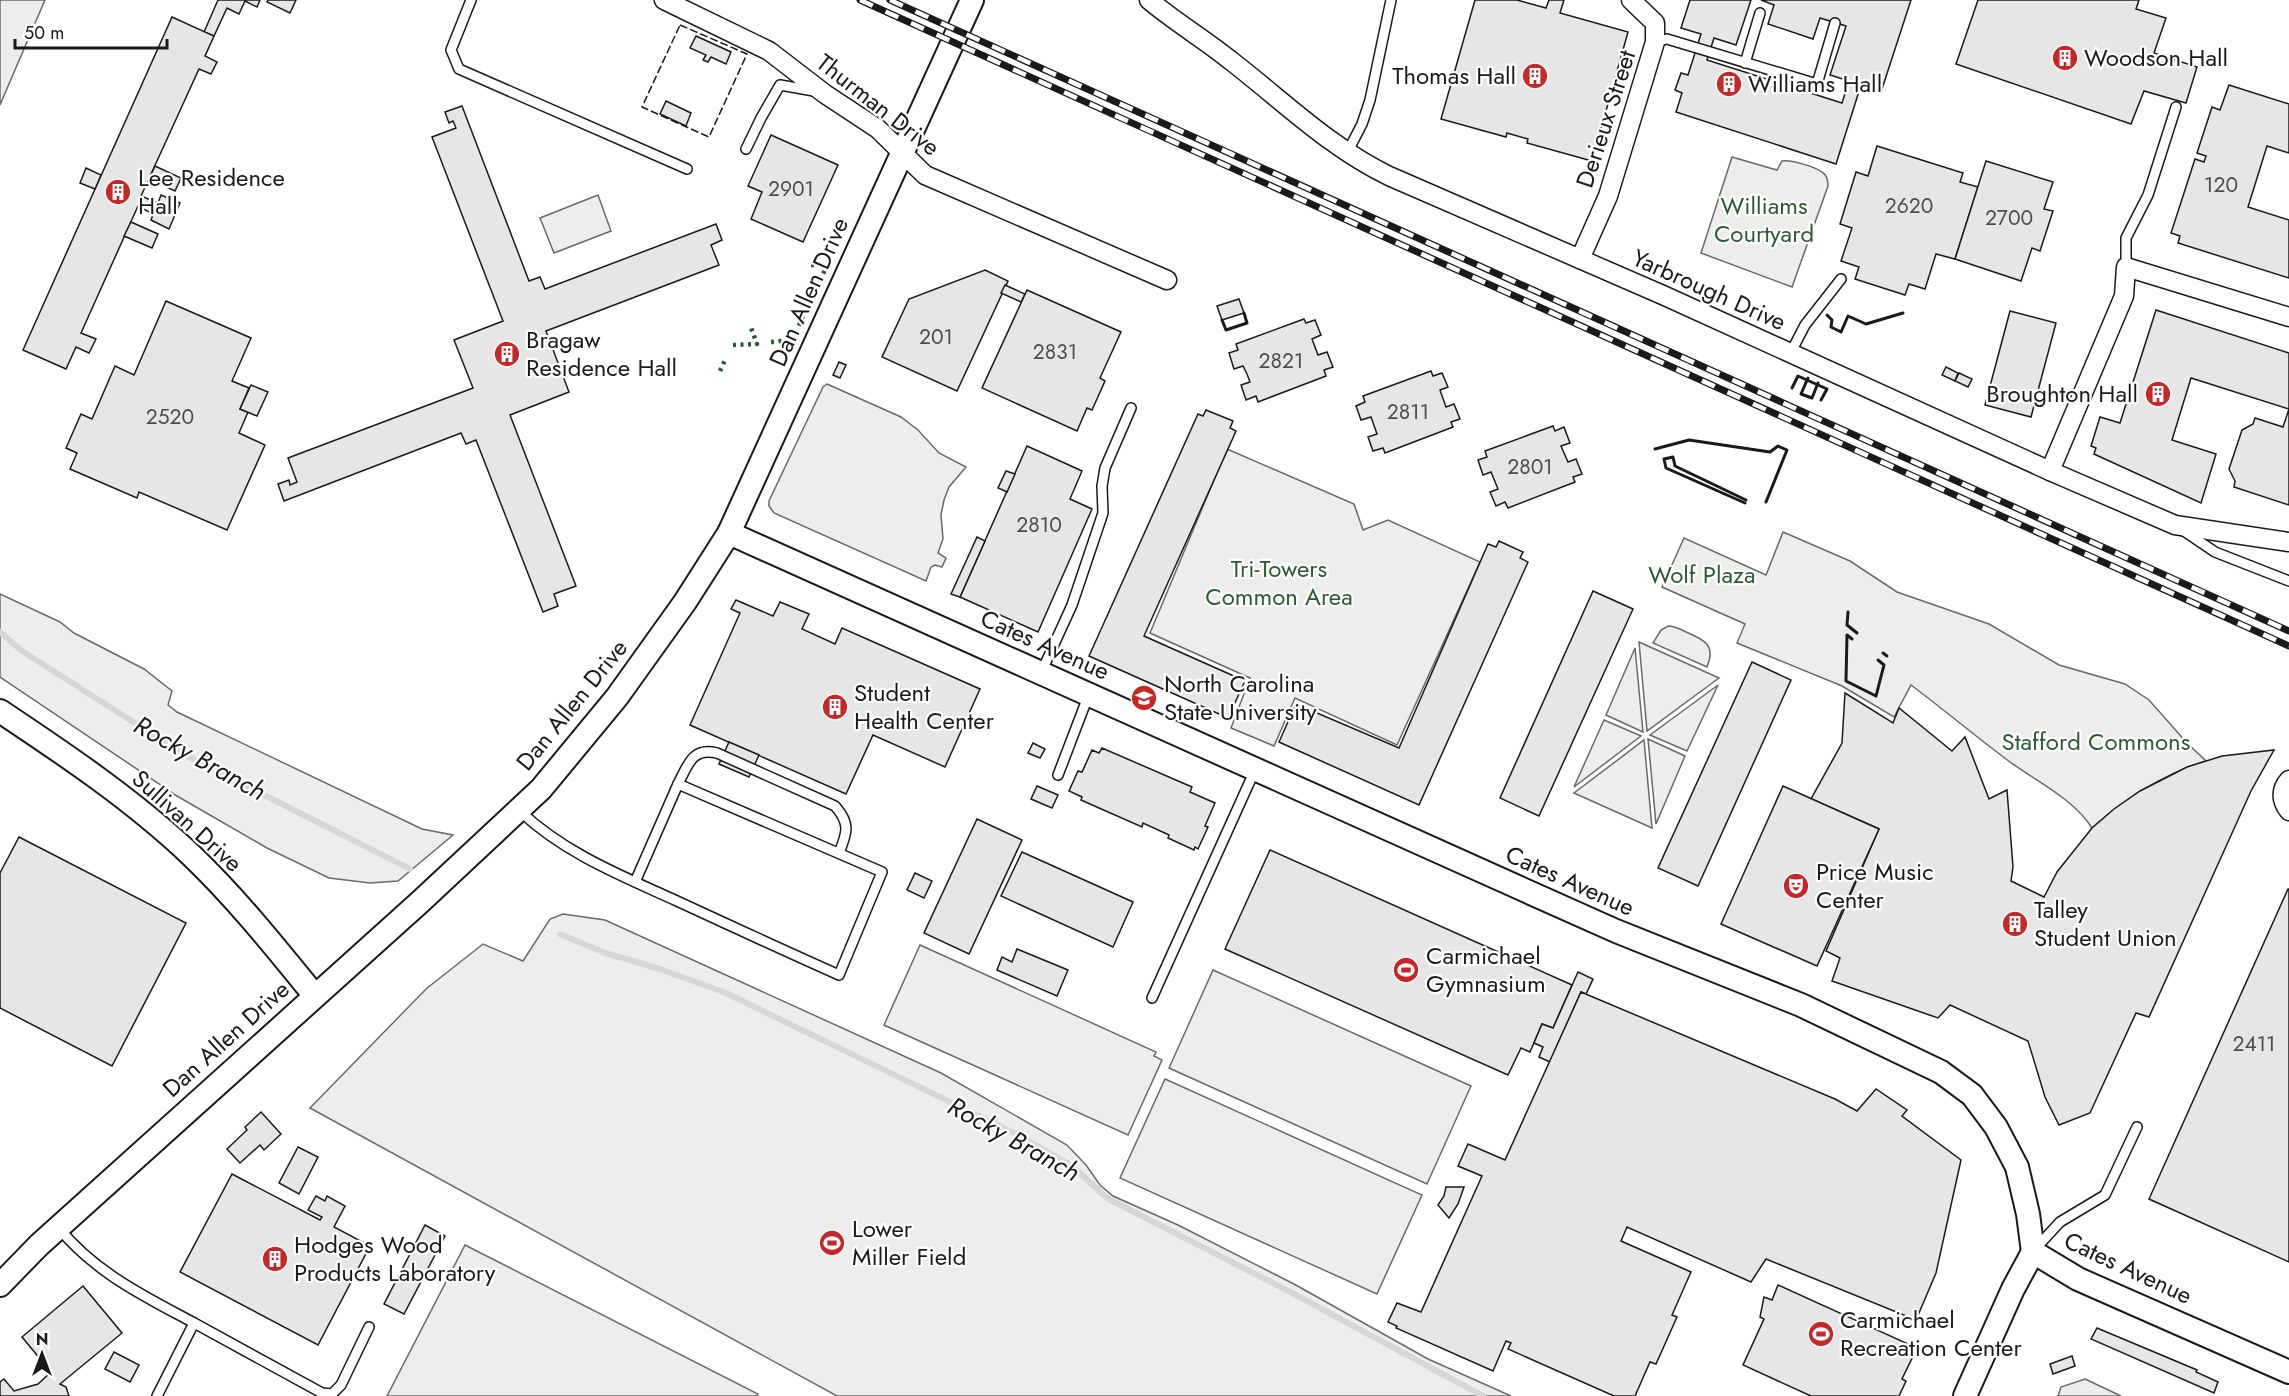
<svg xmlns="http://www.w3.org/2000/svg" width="2289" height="1396" font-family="Jost,sans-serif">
<rect width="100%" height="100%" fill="#fff"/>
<g fill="#ededed" stroke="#6a6a6a" stroke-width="1.5">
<polygon points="0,0 45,0 0,105"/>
<path d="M 1732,157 L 1777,170 L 1782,161 C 1792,160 1813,166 1822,172 C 1827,175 1828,180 1828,186 L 1792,287 L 1701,253 Z"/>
<polygon points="598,195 611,231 554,253 540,218"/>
<polygon points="827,384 901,417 918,430 939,453 966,467 949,487 944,500 941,515 943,539 938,553 946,558 942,567 935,565 931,567 926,581 774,513 769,506 769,501 823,387"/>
<polygon points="1227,449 1354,504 1363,530 1388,520 1480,562 1397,745 1295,698 1274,746 1231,728 1250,678 1150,633"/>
<path d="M 1783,532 L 1850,561 L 1897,592 L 1989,624 L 2059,665 L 2125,684 L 2149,700 L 2187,743 L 2206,761 C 2163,774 2126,798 2092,828 C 2073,798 2035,781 2006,759 C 1974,735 1943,709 1911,685 L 1894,717 L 1842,686 L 1737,643 L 1745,624 L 1662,587 L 1684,538 L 1766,575 Z"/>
<polygon points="0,594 60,622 74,633 144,669 172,691 168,705 177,712 422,829 453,835 398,881 370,883 329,878 267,848 177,796 0,677"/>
<path d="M 1668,626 C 1675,626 1680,629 1686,632 C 1705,640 1716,645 1707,667 L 1653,643 L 1661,630 Z"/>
<polygon points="1639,642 1719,678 1647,731"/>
<polygon points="1635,648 1643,732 1606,715"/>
<polygon points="1718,685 1687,751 1650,735"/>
<polygon points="1604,720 1641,736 1574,787"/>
<polygon points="1648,739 1685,756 1656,824"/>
<polygon points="1644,740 1652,828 1574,793"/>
<polygon points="563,914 605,920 941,1073 1067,1145 1086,1165 1100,1185 1113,1196 1178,1225 1294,1284 1428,1359 1511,1396 837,1396 310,1108 426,989 483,944 523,961 550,919"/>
<polygon points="920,945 1156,1052 1154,1056 1162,1060 1128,1135 884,1025"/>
<polygon points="1213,970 1471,1086 1427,1184 1169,1068"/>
<polygon points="1165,1079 1422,1195 1377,1294 1120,1178"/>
<polygon points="465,1245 758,1394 757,1396 387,1396"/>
<polygon points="2085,1379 2121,1396 2058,1396 2061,1387"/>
</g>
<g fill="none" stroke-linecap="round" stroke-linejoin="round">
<g stroke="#d7d7d7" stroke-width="6">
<polyline points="0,632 22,651 185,755 410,869"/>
<polyline points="560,934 605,953 660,969 726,993 1020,1136 1071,1165 1107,1198 1294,1294 1483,1396"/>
</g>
</g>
<g fill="#e6e6e6" stroke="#1a1a1a" stroke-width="1.5">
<polygon points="218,0 260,0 257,7 245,1 239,14 227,8 214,36 204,32"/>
<polygon points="268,0 296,0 290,13 267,2"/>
<polygon points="1475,0 1517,0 1546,8 1549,0 1564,0 1560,13 1628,32 1592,161 1527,143 1528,139 1507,133 1506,137 1441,119"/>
<polygon points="1690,0 1751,0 1736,45 1714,38 1707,60 1842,103 1849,81 1830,75 1846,26 1820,18 1813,39 1768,24 1774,5 1761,0 1911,0 1881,92 1861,85 1836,164 1676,112 1682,93 1675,90 1681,73 1688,75 1701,34 1681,28"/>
<polygon points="1978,0 2139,0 2136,9 2166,18 2154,53 2197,67 2186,103 2144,91 2131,124 1956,64"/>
<polygon points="172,17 214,36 205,56 217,62 211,74 199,69 141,196 158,203 161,195 180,203 169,229 151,220 153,214 138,206 81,333 96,339 89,353 76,347 66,369 23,350"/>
<polygon points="696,36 731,52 726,64 711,57 708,62 703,60 706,55 690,48"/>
<polygon points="2229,85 2289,104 2289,153 2267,146 2248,207 2289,220 2289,278 2178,243 2180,236 2171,233 2195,159 2204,162 2206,156 2197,153 2212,107 2220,110"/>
<polygon points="666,101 691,113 686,126 660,114"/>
<polygon points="462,106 529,281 540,277 545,289 716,224 722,240 711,245 719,265 546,331 569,392 510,415 576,586 554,594 558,606 543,612 476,440 466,444 461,433 284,501 278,484 289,480 290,485 297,482 288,458 473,388 454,340 503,321 432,137 456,128 453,121 449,123 445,112"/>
<polygon points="771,135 838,165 803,242 751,219 762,192 748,186"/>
<polygon points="1877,146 1963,173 1960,182 1978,187 1955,259 1936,254 1925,289 1909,284 1905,295 1855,279 1859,267 1841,261 1852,228 1840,224 1856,172 1868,176"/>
<polygon points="1986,161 2053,182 2044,209 2053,211 2040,251 2032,248 2021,281 1955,259"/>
<polygon points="155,166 181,178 175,191 149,179"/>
<polygon points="86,168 101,175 95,189 80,183"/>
<polygon points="131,222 158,234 152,248 124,236"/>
<polygon points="985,270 1008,281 957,391 882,357 909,299"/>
<polygon points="1005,285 1025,294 1021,302 1001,293"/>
<polygon points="1027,290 1121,332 1100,378 1105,381 1092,410 1087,408 1077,431 982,388"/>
<polygon points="1239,299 1244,313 1222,320 1217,306"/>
<polygon points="166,301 251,338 232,381 249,388 240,409 248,412 239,433 265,445 227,530 139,492 137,498 70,469 77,453 66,448 81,414 92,419 115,366 134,375"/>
<polygon points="2156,310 2289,353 2289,409 2191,378 2172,440 2216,454 2201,503 2094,454 2096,448 2091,446 2100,417 2120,423"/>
<polygon points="2010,311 2056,323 2031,417 1985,405"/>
<polygon points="1304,319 1306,323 1315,320 1321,335 1312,339 1318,355 1327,352 1333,367 1324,370 1326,376 1258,402 1256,396 1246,400 1241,385 1250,382 1247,374 1243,366 1234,369 1229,353 1238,350 1236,344"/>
<polygon points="839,362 846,365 840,378 833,375"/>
<polygon points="1946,367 1958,373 1955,381 1942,375"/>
<polygon points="1431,371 1433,376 1442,373 1448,387 1440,390 1446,407 1454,404 1460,419 1451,422 1453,427 1385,453 1383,448 1373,451 1368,437 1377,434 1371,417 1361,420 1356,406 1365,402 1363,396"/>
<polygon points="1959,373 1972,379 1968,387 1955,381"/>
<polygon points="251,385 268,392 257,416 240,409"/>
<polygon points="2289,409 2289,505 2234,487 2235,481 2229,469 2242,430 2253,424 2255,418 2283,427"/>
<polygon points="1206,410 1233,421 1230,428 1236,431 1144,636 1245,681 1228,718 1089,656 1198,414 1203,416"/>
<polygon points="1553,426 1555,431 1564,427 1570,443 1561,446 1568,462 1576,459 1582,474 1573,477 1575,482 1508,508 1505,502 1496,506 1490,492 1498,489 1491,472 1483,475 1478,460 1487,457 1485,451"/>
<polygon points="1027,446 1082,471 1070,499 1092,509 1038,632 960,597"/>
<polygon points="1006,471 1015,474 1007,492 998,488"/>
<polygon points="977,537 985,541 960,597 951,594"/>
<polygon points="1499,541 1523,552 1520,558 1528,562 1419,805 1279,742 1296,704 1399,748 1488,544 1496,547"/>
<polygon points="1593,591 1633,609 1539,816 1500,798"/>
<polygon points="736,600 773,616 780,602 809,614 802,629 835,644 842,628 980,689 945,767 873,735 846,794 690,725 740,613 731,609"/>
<polygon points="1752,662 1791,680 1698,886 1658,868"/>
<polygon points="1845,693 1893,723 1899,708 1952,751 1965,737 1989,799 2007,790 2013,867 2011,881 2044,897 2057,872 2092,828 2114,809 2140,791 2187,767 2222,756 2274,750 2251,791 2149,1017 2136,1013 2090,1113 2059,1125 2045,1097 2028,1041 1950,1005 1938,1018 1832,981 1840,958 1826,951 1879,829 1811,799 1842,743"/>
<polygon points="729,742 759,755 749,777 719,764"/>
<polygon points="1033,743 1045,749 1040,758 1028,753"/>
<polygon points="1102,748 1192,787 1190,792 1215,803 1205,826 1208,827 1198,849 1195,847 1194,850 1168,838 1169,835 1143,823 1142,827 1081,800 1082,797 1069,791 1078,771 1082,772 1092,750 1099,753"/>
<polygon points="1037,786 1058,795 1052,808 1031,799"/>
<polygon points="1783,786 1879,829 1817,966 1721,924"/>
<polygon points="977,819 1022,840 969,954 924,933"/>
<polygon points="19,837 186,923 112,1066 0,1008 0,873"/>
<polygon points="1270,850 1572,985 1553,1028 1542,1024 1530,1052 1521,1048 1508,1075 1225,949"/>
<polygon points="1022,852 1133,902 1113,947 1001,896"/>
<polygon points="915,873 932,881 924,898 907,890"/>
<polygon points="2288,889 2289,889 2289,1262 2149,1199"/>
<polygon points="1017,949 1068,970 1057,996 997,970 1002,957 1012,962"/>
<polygon points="1578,972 1593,979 1586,994 1581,992 1550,1062 1539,1057 1543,1047 1534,1043 1542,1024 1553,1028"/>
<polygon points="1581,992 1835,1099 1857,1111 1876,1089 1907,1110 1902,1116 1961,1160 1936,1273 1916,1320 1766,1259 1751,1282 1627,1227 1621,1241 1691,1272 1672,1315 1677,1317 1656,1364 1650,1362 1635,1396 1614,1396 1508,1349 1511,1343 1506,1341 1493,1371 1396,1328 1397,1326 1388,1322 1397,1303 1421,1312 1482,1176 1458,1166 1468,1144 1505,1160"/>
<polygon points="261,1112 281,1134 264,1150 260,1145 240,1163 227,1149 247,1130 245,1127"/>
<polygon points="298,1147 318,1157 299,1194 279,1183"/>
<polygon points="232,1174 320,1220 322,1217 308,1210 316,1196 325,1201 327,1196 345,1206 334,1227 370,1246 318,1345 180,1272"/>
<polygon points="1446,1187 1464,1187 1458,1204 1449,1218 1438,1205 1444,1196"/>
<polygon points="425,1225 445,1236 404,1314 384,1304"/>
<polygon points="1778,1285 1917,1348 1902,1379 1906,1381 1899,1396 1811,1396 1743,1365 1764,1319 1760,1317 1764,1297 1772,1300"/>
<polygon points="83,1286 122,1333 60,1384 66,1387 69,1396 0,1396 0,1382 4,1379 14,1391 38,1384 51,1372 22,1337"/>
<polygon points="2097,1328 2197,1370 2196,1372 2218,1382 2214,1393 2091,1339"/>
<polygon points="114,1352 139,1365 130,1382 105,1369"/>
<polygon points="2072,1356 2075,1366 2053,1374 2050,1364"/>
</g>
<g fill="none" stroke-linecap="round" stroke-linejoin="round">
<g stroke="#1a1a1a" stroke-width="12">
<g id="service">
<polyline points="471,0 451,50 459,69 687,169"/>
<polyline points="1655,42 1667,39 1817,84 1835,23"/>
<polyline points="1745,63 1760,13"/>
<polyline points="746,149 761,118 780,85 814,91"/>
<polyline points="1347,153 1362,124 1370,100 1391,0"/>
<polyline points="2126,267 2126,238 2148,195 2176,107"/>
<polyline points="1790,354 1805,325 1841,279"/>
<polyline points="2184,531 2215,552 2289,581"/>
<polyline points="1041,673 1072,605 1103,513 1102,486 1105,468 1131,408"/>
<polyline points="1058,775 1089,694"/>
<path d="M 678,784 C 688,765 692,747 717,753 L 835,806 C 851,824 847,833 839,853"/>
<path d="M 520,811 C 564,853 622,876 677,901 C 731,926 785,951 839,975 L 882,872 L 678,784 L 635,882"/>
<polyline points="1152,998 1255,770"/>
<path d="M 58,1227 C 95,1273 146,1297 196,1324 C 238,1347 280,1370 322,1393 L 332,1394 L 341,1385 L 369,1327"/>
<polyline points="2036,1248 2060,1222 2105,1195 2137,1127"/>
<polyline points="157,1396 194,1323"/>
</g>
</g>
<g stroke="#1a1a1a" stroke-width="21">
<g id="minor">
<polyline points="664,0 769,51 825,94 878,129 925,175 1167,280"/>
<path d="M 1149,0 C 1175,22 1204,39 1230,60 C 1282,100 1329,147 1389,176 L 1665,296 L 2050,471 L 2175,525 L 2289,542"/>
<polyline points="1580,259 1608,196 1655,42 1655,23 1631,0"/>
<polyline points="2050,471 2124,296 2126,267 2289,317"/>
<path d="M 2289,780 C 2280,790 2281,801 2289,811"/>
</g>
</g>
<g stroke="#1a1a1a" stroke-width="26">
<g id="tertiary">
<polyline points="729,533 1522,889 1616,931 1801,1005 1941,1072 1972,1095 1996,1127 2017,1167 2028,1214 2033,1252"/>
<path d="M 0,711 C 66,755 133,800 191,855 C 236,898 276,948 315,996"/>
<polyline points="2033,1252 2078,1279 2289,1372"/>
<polyline points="0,1285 39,1245 420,902 541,789 617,697 685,602 729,533 972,0"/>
<polyline points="1965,1396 2013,1289 2033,1252"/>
</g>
</g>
<use href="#service" stroke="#fff" stroke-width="9"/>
<use href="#minor" stroke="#fff" stroke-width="18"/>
<use href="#tertiary" stroke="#fff" stroke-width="22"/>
<g stroke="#1a1a1a" stroke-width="7">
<g id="rail">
<polyline points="860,0 2289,646"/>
<polyline points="890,0 2289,631"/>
</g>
</g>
<use href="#rail" stroke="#fff" stroke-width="4.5" stroke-dasharray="14" stroke-linecap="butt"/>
<g stroke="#2b5a34" stroke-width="4.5" stroke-dasharray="3 4.5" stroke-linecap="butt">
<polyline points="811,265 827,265 814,295"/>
<polyline points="771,342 793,340 807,306"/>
<polyline points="733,345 757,344 750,325"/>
<polyline points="720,371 725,360"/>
</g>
<polygon stroke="#1a1a1a" stroke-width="1.5" stroke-dasharray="8 3" stroke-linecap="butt" points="680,25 747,54 709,137 642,107"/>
<g stroke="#1a1a1a" stroke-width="3">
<polyline points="1827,315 1832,320 1831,327 1841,332 1848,316 1866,324 1903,313"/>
<polyline points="1222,320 1226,330 1247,323 1244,313"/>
<polyline points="1808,378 1801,394 1812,398 1818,383"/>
<polyline points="1792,388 1798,376 1827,389 1821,400"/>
<polyline points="1655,449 1689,440 1770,452 1778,446 1787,450 1766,502"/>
<polyline points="1745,503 1666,468 1664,459 1673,457 1675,466 1746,500"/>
<polyline points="1848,612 1847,625 1857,633"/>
<polyline points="1852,639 1847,635 1846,681 1876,696 1884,665 1878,660"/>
<polyline points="1883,653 1887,656"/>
</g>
</g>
<defs>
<g id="building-disc" transform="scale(1.35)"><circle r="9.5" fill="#c62828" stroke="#fff"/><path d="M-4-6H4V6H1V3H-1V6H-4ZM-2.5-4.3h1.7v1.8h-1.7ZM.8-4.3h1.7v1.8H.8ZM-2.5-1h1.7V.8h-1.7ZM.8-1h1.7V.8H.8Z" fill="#fff"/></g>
<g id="university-disc" transform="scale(1.35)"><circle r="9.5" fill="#c62828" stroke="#fff"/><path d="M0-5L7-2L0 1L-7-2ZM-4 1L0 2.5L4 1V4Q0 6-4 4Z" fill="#fff"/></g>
<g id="theatre-disc" transform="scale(1.35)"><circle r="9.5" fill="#c62828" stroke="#fff"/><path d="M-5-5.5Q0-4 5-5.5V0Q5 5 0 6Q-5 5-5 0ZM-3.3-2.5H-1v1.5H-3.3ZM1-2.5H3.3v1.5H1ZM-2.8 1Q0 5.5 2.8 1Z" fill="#fff"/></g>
<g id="stadium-disc" transform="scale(1.35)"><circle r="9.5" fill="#c62828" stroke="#fff"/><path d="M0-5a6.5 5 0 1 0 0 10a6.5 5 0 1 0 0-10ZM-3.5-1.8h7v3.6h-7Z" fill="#fff"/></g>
</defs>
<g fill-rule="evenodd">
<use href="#building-disc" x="2065" y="58"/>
<use href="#building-disc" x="1535" y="76"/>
<use href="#building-disc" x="1729" y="84"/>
<use href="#building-disc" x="118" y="192"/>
<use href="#building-disc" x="507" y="354"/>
<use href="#building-disc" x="2158" y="394"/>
<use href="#university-disc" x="1144" y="698"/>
<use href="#building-disc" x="835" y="707"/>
<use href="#theatre-disc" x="1796" y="886"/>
<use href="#building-disc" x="2015" y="924"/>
<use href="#stadium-disc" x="1406" y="970"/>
<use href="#stadium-disc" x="832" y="1243"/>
<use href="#building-disc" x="275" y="1259"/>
<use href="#stadium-disc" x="1821" y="1334"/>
</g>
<g text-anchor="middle" stroke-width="4.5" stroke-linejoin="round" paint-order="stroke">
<g font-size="21" fill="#4d4d4d">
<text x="2221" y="192">120</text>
<text x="791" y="196">2901</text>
<text x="1909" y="213">2620</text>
<text x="2009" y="225">2700</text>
<text x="936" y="344">201</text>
<text x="1055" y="359">2831</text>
<text x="1281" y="368">2821</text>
<text x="1408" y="419">2811</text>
<text x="170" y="424">2520</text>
<text x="1530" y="474">2801</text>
<text x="1039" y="532">2810</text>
<text x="2254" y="1051">2411</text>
</g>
<g font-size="24" fill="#1a1a1a" stroke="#fff" text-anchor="start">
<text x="2084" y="66">Woodson Hall</text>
<text x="1516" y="84" text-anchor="end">Thomas Hall</text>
<text x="1748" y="92">Williams Hall</text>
<text x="138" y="186">Lee Residence<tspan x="138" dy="28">Hall</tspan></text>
<text x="526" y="348">Bragaw<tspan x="526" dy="28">Residence Hall</tspan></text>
<text x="2138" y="402" text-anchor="end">Broughton Hall</text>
<text x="1164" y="692">North Carolina<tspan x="1164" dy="28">State University</tspan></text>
<text x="854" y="701">Student<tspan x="854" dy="28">Health Center</tspan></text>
<text x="1816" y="880">Price Music<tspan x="1816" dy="28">Center</tspan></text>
<text x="2034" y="918">Talley<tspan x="2034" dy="28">Student Union</tspan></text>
<text x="1426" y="964">Carmichael<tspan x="1426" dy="28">Gymnasium</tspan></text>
<text x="852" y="1237">Lower<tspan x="852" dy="28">Miller Field</tspan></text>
<text x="294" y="1253">Hodges Wood<tspan x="294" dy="28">Products Laboratory</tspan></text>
<text x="1840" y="1328">Carmichael<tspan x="1840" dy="28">Recreation Center</tspan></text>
</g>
<g font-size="24" fill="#1a1a1a" stroke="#fff">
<text transform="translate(878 105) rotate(38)" y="8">Thurman Drive</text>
<text transform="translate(1606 119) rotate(-72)" y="8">Derieux Street</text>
<text transform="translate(1709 290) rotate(24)" y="8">Yarbrough Drive</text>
<text transform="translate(809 292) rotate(-66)" y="8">Dan Allen Drive</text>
<text transform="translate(1045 645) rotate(24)" y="8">Cates Avenue</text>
<text transform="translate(572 705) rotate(-51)" y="8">Dan Allen Drive</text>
<text transform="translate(187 821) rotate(42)" y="8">Sullivan Drive</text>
<text transform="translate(1570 881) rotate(24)" y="8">Cates Avenue</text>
<text transform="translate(226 1039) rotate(-42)" y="8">Dan Allen Drive</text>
<text transform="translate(2128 1268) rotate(25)" y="8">Cates Avenue</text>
</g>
<g font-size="24" fill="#2b5a34" stroke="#fff">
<text x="1764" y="214">Williams<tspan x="1764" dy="28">Courtyard</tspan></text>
<text x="1279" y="577">Tri-Towers<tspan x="1279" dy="28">Common Area</tspan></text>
<text x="1702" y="583">Wolf Plaza</text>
<text x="2096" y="750">Stafford Commons</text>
</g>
<g font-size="26" font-style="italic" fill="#1a1a1a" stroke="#fff">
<text transform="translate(200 758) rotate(29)" y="9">Rocky Branch</text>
<text transform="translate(1014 1139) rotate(29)" y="9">Rocky Branch</text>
</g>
</g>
<g transform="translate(42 1354)" stroke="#ffffff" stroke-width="4.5" paint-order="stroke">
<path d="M0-4.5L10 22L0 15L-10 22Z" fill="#1a1a1a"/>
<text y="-9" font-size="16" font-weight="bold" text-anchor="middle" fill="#1a1a1a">N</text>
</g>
<path d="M15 39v9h152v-9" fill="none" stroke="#1a1a1a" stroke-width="3"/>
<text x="24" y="39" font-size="18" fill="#1a1a1a" stroke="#ffffff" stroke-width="4.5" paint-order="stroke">50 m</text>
</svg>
